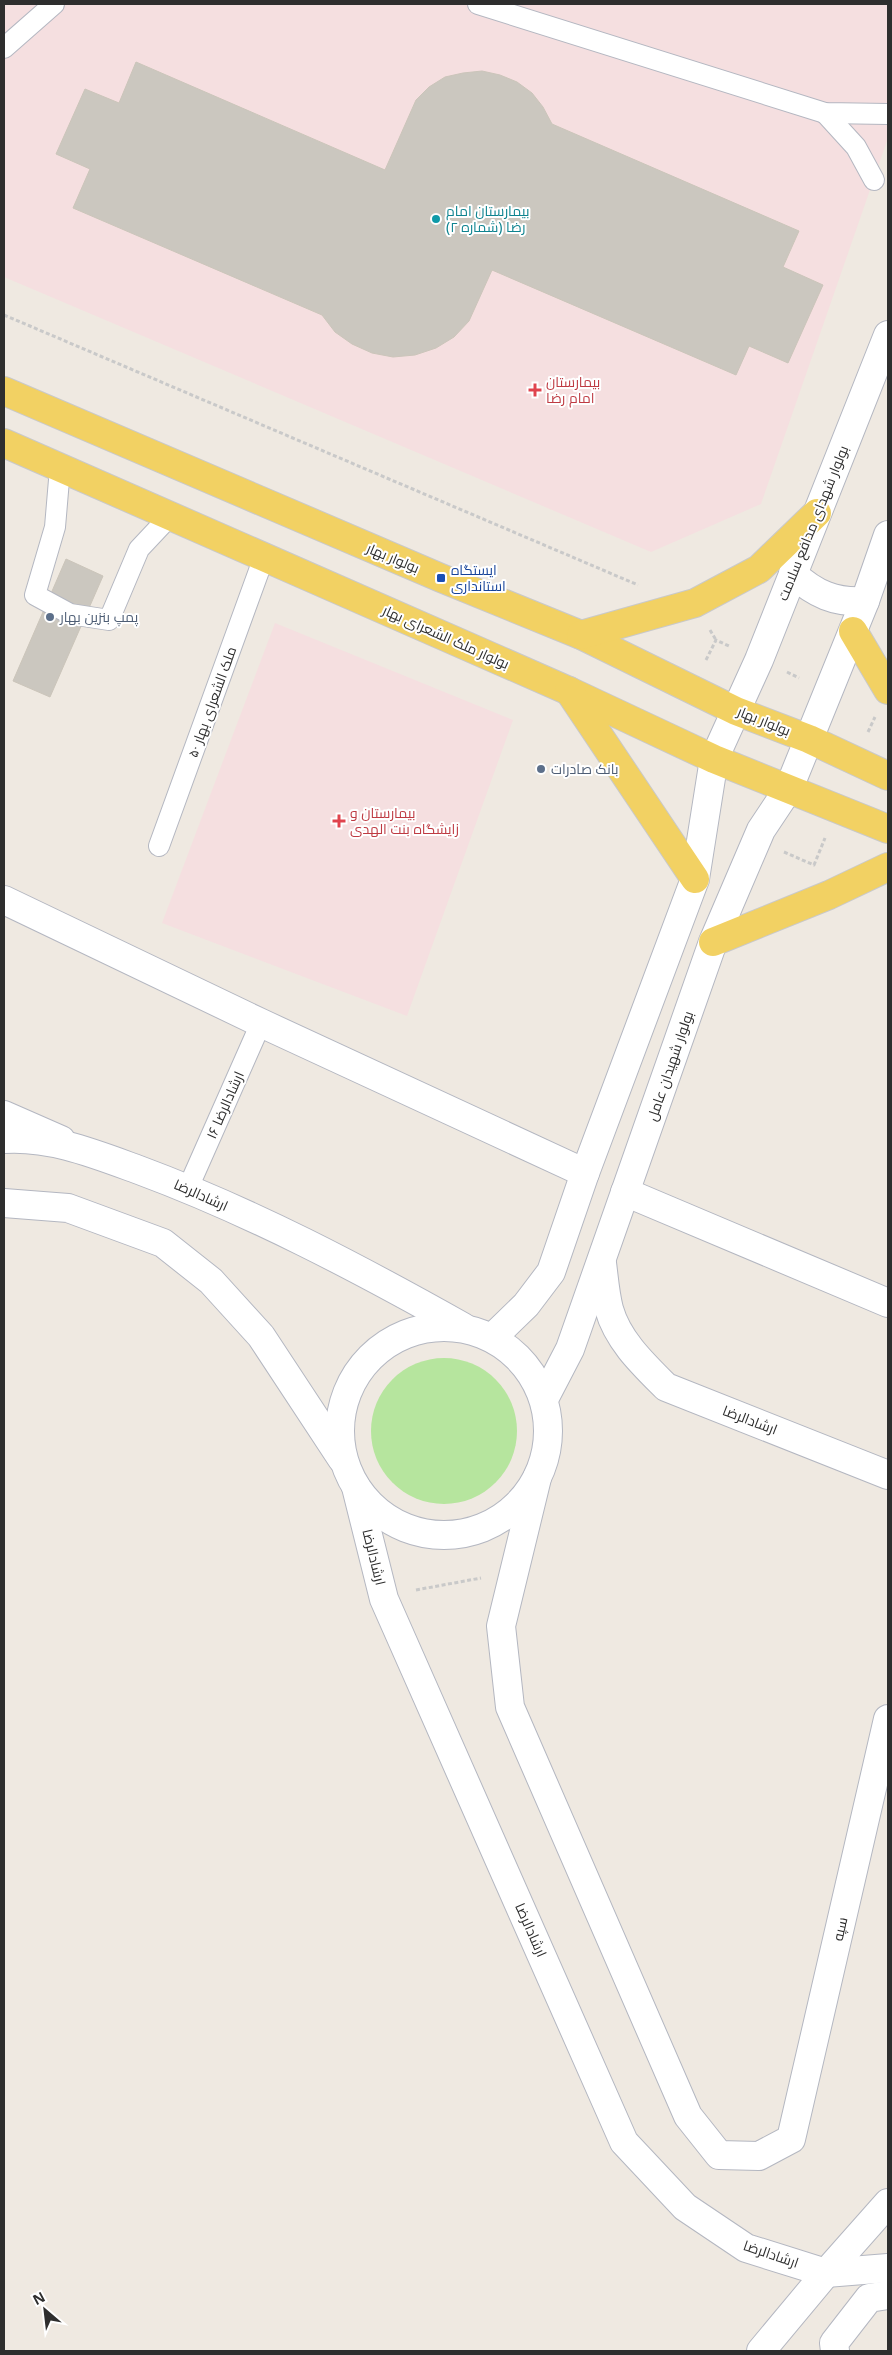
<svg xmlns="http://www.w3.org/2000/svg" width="892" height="2355" font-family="'Noto Sans',Cairo,sans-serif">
<rect width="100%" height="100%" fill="#efe9e1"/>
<g fill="#f5dfe0">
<polygon points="4,4 888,4 888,138 761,504 651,552 4,277"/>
<polygon points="275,623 513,720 407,1016 162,923"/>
</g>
<circle fill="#b6e59e" cx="444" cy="1431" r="73"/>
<g fill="#cbc7bf" stroke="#cbc5ba">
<polygon points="136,62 385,170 416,100 429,87 445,77 463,73 482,71 500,75 517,82 532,93 543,107 552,124 799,231 783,267 823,285 788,363 749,346 736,375 492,270 469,321 454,337 436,348 415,355 393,357 372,353 352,344 335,332 322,315 73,208 90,169 56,154 85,89 119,103"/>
<polygon points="66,559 103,576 50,697 13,681"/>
</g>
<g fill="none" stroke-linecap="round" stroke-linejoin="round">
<g stroke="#b4b7c1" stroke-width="22">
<g id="lane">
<polyline points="478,4 825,113 888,114"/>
<polyline points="4,48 54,4"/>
<polyline points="825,113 856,147 874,180"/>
<polyline points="60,468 55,527 35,595 70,614 109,620 139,549 170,516"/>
<polyline points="159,846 264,557"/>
<polyline points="188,1188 261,1023"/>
</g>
</g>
<g stroke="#b4b7c1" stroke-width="30">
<g id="street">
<polyline points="4,900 261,1023 585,1173"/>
<polyline points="4,1115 61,1140"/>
<polyline points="625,1192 888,1303"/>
<polyline points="761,2351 826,2273 888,2203"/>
<polyline points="835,2351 834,2343 869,2298 888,2295"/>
</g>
</g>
<g stroke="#b4b7c1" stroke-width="30">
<g id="secondary">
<path d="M 793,574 C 815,594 835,603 865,601"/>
<path d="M 4,1139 C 51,1136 95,1154 139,1170 C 252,1212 358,1268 463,1327"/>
<polyline points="4,1203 68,1208 163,1243 211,1281 261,1336 342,1459"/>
<path d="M 602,1263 C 604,1278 605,1294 609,1309 C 618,1341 644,1365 666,1387 L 888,1475"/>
<circle cx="444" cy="1431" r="104"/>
<polyline points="492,1338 526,1305 551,1272 585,1173 695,879 714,759 759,660 888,335"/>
<polyline points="544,1399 570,1349 713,942 761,830 789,788 865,601 888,535"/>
<polyline points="537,1478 501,1626 510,1707 688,2116 719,2155 759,2156 791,2139 888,1719"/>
<polyline points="356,1487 384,1599 624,2142 685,2207 746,2248 826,2273 888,2268"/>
</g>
</g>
<g stroke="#c9c9c9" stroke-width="30">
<g id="primary">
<polyline points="4,391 441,578 581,635 736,711 809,739 888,776"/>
<polyline points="4,443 569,691 714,759 888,829"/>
<polyline points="853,631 888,690"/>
<polyline points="581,635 695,603 759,569 817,513"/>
<polyline points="569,691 695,879"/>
<polyline points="713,942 829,895 888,867"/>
</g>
</g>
<g stroke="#c9c9c9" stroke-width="3" stroke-dasharray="4 2.5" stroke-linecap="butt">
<polyline points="4,315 638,585"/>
<polyline points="710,630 716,640"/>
<polyline points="706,660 716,640 731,647"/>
<polyline points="787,672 799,678"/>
<polyline points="868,732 875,717"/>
<polyline points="784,852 814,865 825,838"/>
<polyline points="416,1590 481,1578"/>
</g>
<use href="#lane" stroke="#fff" stroke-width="20"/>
<use href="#street" stroke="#fff" stroke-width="28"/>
<use href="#secondary" stroke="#fff" stroke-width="28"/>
<use href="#primary" stroke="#f2d163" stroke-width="28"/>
</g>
<circle fill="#0f9aa8" stroke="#fff" stroke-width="2" cx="436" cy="219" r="5"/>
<g fill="#e0444e" stroke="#fff" stroke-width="2">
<path d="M532.5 382.5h5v5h5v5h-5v5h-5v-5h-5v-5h5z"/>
<path d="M336.5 813.5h5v5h5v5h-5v5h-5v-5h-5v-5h5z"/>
</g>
<rect fill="#1a4fb4" stroke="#fff" stroke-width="2" x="436" y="573" width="10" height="10" rx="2.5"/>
<g fill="#5c6f8a" stroke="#fff" stroke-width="2">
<circle cx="50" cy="617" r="5"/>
<circle cx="541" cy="769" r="5"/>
</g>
<g text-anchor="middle" stroke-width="4" stroke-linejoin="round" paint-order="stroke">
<g font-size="14" fill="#0d838f" stroke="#fff" text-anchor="start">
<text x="446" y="216">بیمارستان امام<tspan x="446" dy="16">رضا (شماره ۲)</tspan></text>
</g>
<g font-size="14" fill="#be3a42" stroke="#fff" text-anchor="start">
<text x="546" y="387">بیمارستان<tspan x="546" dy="16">امام رضا</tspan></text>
<text x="350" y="818">بیمارستان و<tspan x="350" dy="16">زایشگاه بنت الهدی</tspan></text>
</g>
<g font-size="14" fill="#2e2e2e" stroke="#fff">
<text transform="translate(813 523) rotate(-68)" y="5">بولوار شهدای مدافع سلامت</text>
<text transform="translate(393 558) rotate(23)" y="5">بولوار بهار</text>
<text transform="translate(446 637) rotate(24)" y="5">بولوار ملک الشعرای بهار</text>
<text transform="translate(212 702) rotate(-70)" y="5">ملک الشعرای بهار ۵۰</text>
<text transform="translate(764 721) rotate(22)" y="5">بولوار بهار</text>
<text transform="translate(670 1066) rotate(-71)" y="5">بولوار شهیدان عامل</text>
<text transform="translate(225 1105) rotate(-66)" y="5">ارشادالرضا ۱۶</text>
<text transform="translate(201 1195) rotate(24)" y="5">ارشادالرضا</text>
<text transform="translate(750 1420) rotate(21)" y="5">ارشادالرضا</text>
<text transform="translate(374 1557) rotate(76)" y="5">ارشادالرضا</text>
<text transform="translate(840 1929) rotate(-77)" y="5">سپه</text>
<text transform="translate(531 1930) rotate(66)" y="5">ارشادالرضا</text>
<text transform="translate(771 2254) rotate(19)" y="5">ارشادالرضا</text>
</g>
<g font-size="14" fill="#164399" stroke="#fff" text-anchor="start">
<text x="451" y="575">ایستگاه<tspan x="451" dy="16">استانداری</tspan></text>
</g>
<g font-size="14" fill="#4e5e75" stroke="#fff" text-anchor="start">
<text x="60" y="622">پمپ بنزین بهار</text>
<text x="551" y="774">بانک صادرات</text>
</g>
</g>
<rect width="892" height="2355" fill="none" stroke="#2e2e2e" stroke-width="10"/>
<g transform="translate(45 2310) rotate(332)" stroke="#ffffff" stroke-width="4" paint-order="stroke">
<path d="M0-4L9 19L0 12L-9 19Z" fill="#2e2e2e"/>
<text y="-8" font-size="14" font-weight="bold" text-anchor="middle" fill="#2e2e2e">N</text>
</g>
</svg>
